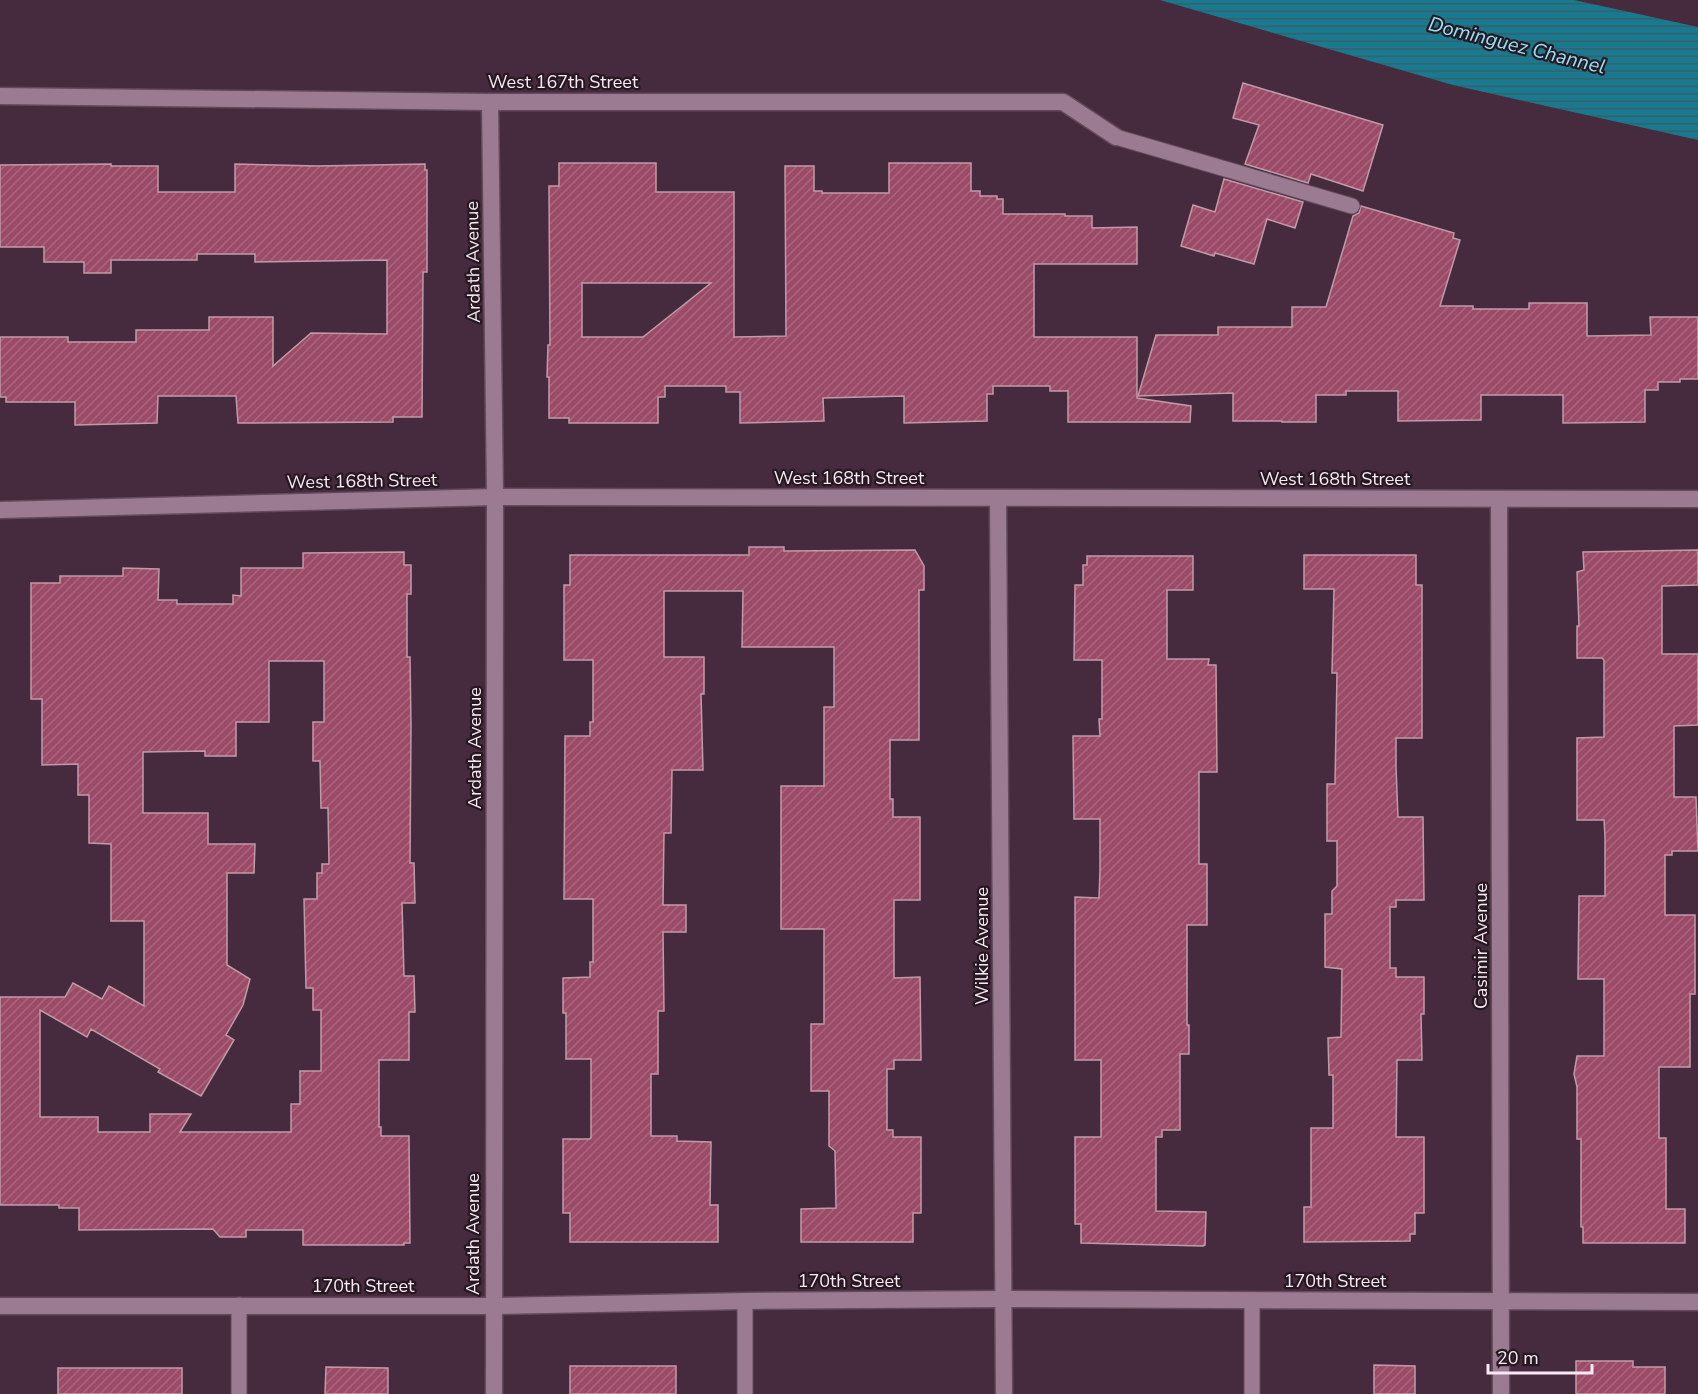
<svg xmlns="http://www.w3.org/2000/svg" width="1698" height="1394" font-family="'Nunito Sans',sans-serif">
<defs>
<pattern id="water-rules" width="6" height="5" patternUnits="userSpaceOnUse" patternTransform="scale(1.5)"><rect width="6" height="5" fill="#1b798f"/><path d="M0 2.5h6" fill="none" stroke="#33606c"/></pattern>
<pattern id="building-hatch" width="6" height="6" patternUnits="userSpaceOnUse" patternTransform="scale(1.5)"><rect width="6" height="6" fill="#9b4b68"/><path d="M-1 1l2-2M0 6l6-6M5 7l2-2" fill="none" stroke="#aa657e"/></pattern>
</defs>
<rect width="100%" height="100%" fill="#462b3e"/>
<polygon fill="url(#water-rules)" points="1160,0 1574,0 1698,27 1698,140 1453,85"/>
<g fill="url(#building-hatch)" stroke="#c29aa6" stroke-width="1.5" fill-rule="evenodd">
<polygon points="1243,83 1383,125 1363,191 1311,174 1308,183 1245,164 1259,125 1233,118"/>
<path d="M 559,163 L 656,163 L 656,192 L 734,192 L 734,337 L 786,336 L 785,166 L 814,166 L 814,191 L 822,191 L 822,193 L 889,193 L 889,163 L 971,163 L 971,191 L 980,191 L 980,196 L 997,196 L 997,199 L 1003,199 L 1003,214 L 1065,214 L 1065,216 L 1092,216 L 1092,228 L 1137,227 L 1137,264 L 1034,264 L 1034,337 L 1137,337 L 1137,398 L 1191,406 L 1190,422 L 1068,422 L 1068,391 L 1050,391 L 1050,386 L 993,386 L 993,394 L 987,394 L 987,421 L 904,423 L 904,396 L 823,398 L 824,421 L 740,423 L 740,392 L 726,392 L 726,386 L 665,386 L 665,397 L 658,397 L 658,423 L 569,423 L 569,418 L 549,418 L 549,377 L 547,377 L 548,345 L 550,345 L 549,186 L 559,186 ZM 582,283 L 711,283 L 643,337 L 582,337 Z"/>
<polygon points="111,164 111,166 158,166 158,192 235,192 235,164 317,166 425,164 425,170 427,170 427,272 423,272 422,417 393,417 393,422 238,423 236,396 158,396 157,423 75,425 75,402 6,402 6,397 0,397 0,337 68,337 68,342 136,342 136,330 209,330 209,317 273,317 273,366 311,333 387,334 387,260 255,262 255,254 197,254 197,260 111,260 111,273 84,273 84,262 44,262 44,247 0,247 0,165"/>
<polygon points="1224,179 1303,202 1295,228 1267,219 1254,264 1215,253 1214,256 1181,246 1193,205 1215,212"/>
<polygon points="1361,206 1454,233 1453,238 1460,240 1440,306 1473,306 1473,309 1529,309 1529,303 1587,303 1587,336 1651,335 1650,317 1698,317 1698,379 1680,379 1680,382 1658,382 1658,390 1645,390 1645,422 1563,423 1563,395 1481,395 1481,420 1398,421 1398,391 1346,391 1346,395 1316,395 1316,422 1282,422 1282,421 1233,421 1233,393 1138,396 1156,335 1218,335 1218,327 1292,327 1292,307 1326,307 1353,216 1359,213"/>
<polygon points="749,547 784,547 784,551 915,550 924,566 924,590 919,590 919,740 890,740 890,799 893,799 893,817 920,817 920,900 894,900 894,978 920,977 921,1060 894,1060 894,1069 887,1069 887,1130 893,1130 893,1137 921,1137 921,1213 913,1213 913,1242 801,1242 801,1209 836,1208 835,1151 829,1146 829,1091 811,1091 811,1024 824,1024 824,929 781,929 781,786 824,786 824,707 834,707 834,647 742,647 743,591 664,591 664,657 704,657 704,694 701,694 703,770 672,770 671,833 664,833 663,905 686,905 686,932 663,932 664,1011 658,1011 658,1074 651,1074 651,1136 677,1136 677,1141 711,1142 710,1205 718,1205 718,1242 570,1242 570,1213 563,1213 563,1139 589,1139 591,1138 591,1059 566,1059 566,1013 563,1013 563,978 590,977 590,962 593,962 593,899 564,899 565,736 590,736 590,722 593,722 593,660 564,660 564,585 570,585 570,555 749,555"/>
<polygon points="1698,550 1698,585 1662,586 1662,654 1698,654 1698,725 1674,726 1674,797 1696,797 1698,851 1672,851 1672,855 1665,855 1665,915 1695,915 1695,994 1690,994 1690,1067 1659,1067 1659,1138 1666,1138 1666,1209 1685,1209 1685,1243 1583,1243 1583,1227 1581,1227 1581,1139 1577,1139 1577,1087 1574,1074 1577,1056 1604,1056 1604,979 1578,979 1579,896 1605,896 1605,837 1604,820 1577,820 1577,738 1604,737 1604,660 1602,658 1577,658 1577,626 1579,626 1577,572 1584,570 1583,552"/>
<path d="M 404,552 L 404,565 L 411,565 L 411,594 L 407,594 L 407,657 L 410,657 L 411,726 L 410,863 L 414,863 L 415,903 L 402,903 L 404,976 L 414,976 L 415,1012 L 409,1012 L 409,1060 L 379,1060 L 379,1127 L 381,1127 L 381,1136 L 409,1136 L 410,1243 L 404,1243 L 404,1245 L 303,1245 L 303,1230 L 246,1230 L 246,1237 L 220,1237 L 213,1229 L 79,1230 L 79,1208 L 59,1208 L 59,1205 L 0,1205 L 0,997 L 65,997 L 73,983 L 102,999 L 109,986 L 144,1006 L 144,921 L 111,921 L 111,844 L 89,843 L 89,795 L 78,795 L 78,764 L 42,765 L 42,699 L 31,699 L 31,583 L 60,583 L 60,576 L 123,576 L 123,568 L 159,569 L 158,600 L 177,600 L 177,604 L 233,604 L 233,595 L 241,596 L 241,568 L 303,568 L 303,553 ZM 269,661 L 324,661 L 324,722 L 313,722 L 313,761 L 320,761 L 321,808 L 328,808 L 329,864 L 322,864 L 322,873 L 317,873 L 317,899 L 304,899 L 306,988 L 313,988 L 313,1010 L 321,1010 L 321,1071 L 300,1071 L 300,1104 L 291,1104 L 291,1132 L 180,1132 L 191,1114 L 150,1114 L 150,1132 L 98,1132 L 98,1117 L 40,1117 L 40,1010 L 87,1037 L 91,1029 L 160,1069 L 158,1072 L 201,1096 L 234,1040 L 226,1035 L 243,1005 L 250,979 L 227,965 L 227,873 L 254,873 L 255,844 L 208,844 L 208,813 L 143,813 L 143,752 L 205,751 L 205,756 L 236,756 L 236,722 L 269,722 Z"/>
<polygon points="1304,555 1416,555 1416,585 1422,585 1422,738 1396,738 1396,767 1398,817 1423,817 1424,900 1396,900 1396,907 1390,907 1390,968 1396,968 1396,977 1424,977 1424,1014 1421,1014 1422,1060 1397,1060 1396,1137 1424,1137 1424,1213 1415,1213 1415,1234 1410,1234 1410,1241 1304,1242 1304,1207 1311,1207 1311,1128 1333,1128 1333,1075 1329,1075 1328,1038 1341,1037 1342,969 1325,967 1325,914 1332,914 1332,891 1337,886 1337,841 1327,841 1327,784 1335,784 1337,673 1332,673 1334,589 1304,589"/>
<polygon points="1087,556 1193,556 1193,590 1167,590 1167,659 1209,659 1208,665 1216,665 1217,772 1199,772 1199,864 1207,864 1207,925 1187,925 1187,1025 1189,1025 1189,1054 1180,1054 1180,1130 1162,1130 1162,1137 1156,1137 1156,1211 1206,1212 1205,1245 1203,1246 1081,1243 1081,1224 1075,1224 1075,1137 1101,1137 1101,1060 1075,1060 1075,897 1099,898 1100,871 1100,819 1074,819 1073,736 1100,736 1099,719 1102,719 1102,660 1074,660 1075,585 1083,585 1083,565 1087,565"/>
<polygon points="1576,1361 1633,1361 1633,1367 1665,1367 1665,1394 1576,1394"/>
<polygon points="1374,1365 1415,1366 1415,1394 1374,1394"/>
<rect x="570" y="1366" width="106" height="28"/>
<polygon points="326,1367 388,1368 388,1394 325,1394"/>
<rect x="58" y="1368" width="124" height="26"/>
</g>
<g fill="none" stroke-linecap="round" stroke-linejoin="round">
<g stroke="#624a5b" stroke-width="17">
<g id="service">
<polyline points="1116,137 1352,206"/>
<polyline points="1252,1300 1252,1394"/>
<polyline points="745,1301 745,1394"/>
<polyline points="239,1305 239,1394"/>
</g>
</g>
<g stroke="#624a5b" stroke-width="19">
<g id="minor">
<polyline points="0,96 490,102 1063,102 1116,137"/>
<polyline points="490,102 495,497 494,1394"/>
<polyline points="998,498 1004,1394"/>
<polyline points="1499,499 1501,1394"/>
<polyline points="0,510 495,497 1698,499"/>
<polyline points="0,1306 493,1306 745,1301 1004,1299 1698,1302"/>
</g>
</g>
<use href="#service" stroke="#9b7b91" stroke-width="15"/>
<use href="#minor" stroke="#9b7b91" stroke-width="16"/>
</g>
<g text-anchor="middle" stroke-width="4.5" stroke-linejoin="round" paint-order="stroke">
<g font-size="18" fill="#fae8f4" stroke="#251821">
<text x="563" y="88">West 167th Street</text>
<text transform="translate(473 262) rotate(-91)" y="6">Ardath Avenue</text>
<text x="849" y="484">West 168th Street</text>
<text x="1335" y="485">West 168th Street</text>
<text transform="translate(362 481) rotate(-1)" y="6">West 168th Street</text>
<text transform="translate(475 748) rotate(-90)" y="6">Ardath Avenue</text>
<text transform="translate(982 946) rotate(-90)" y="6">Wilkie Avenue</text>
<text transform="translate(1481 946) rotate(-90)" y="6">Casimir Avenue</text>
<text transform="translate(473 1234) rotate(-90)" y="6">Ardath Avenue</text>
<text x="849" y="1287">170th Street</text>
<text x="1335" y="1287">170th Street</text>
<text x="363" y="1292">170th Street</text>
</g>
<g font-size="20" font-style="italic" fill="#91e1f9" stroke="#251821">
<text transform="translate(1517 45) rotate(14)" y="7">Dominguez Channel</text>
</g>
</g>
<path d="M1488 1364v9h104v-9" fill="none" stroke="#fae8f4" stroke-width="3"/>
<text x="1497" y="1364" font-size="18" fill="#fae8f4" stroke="#251821" stroke-width="4.5" paint-order="stroke">20 m</text>
</svg>
